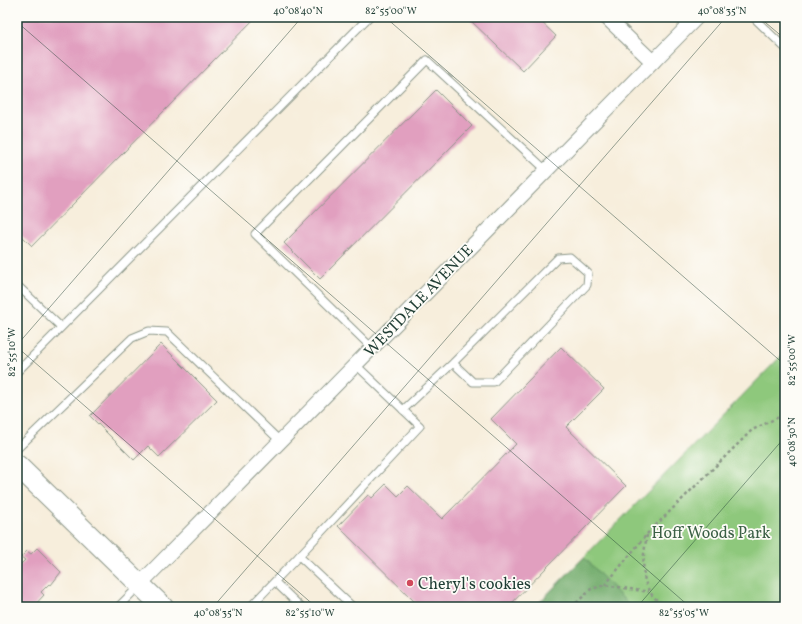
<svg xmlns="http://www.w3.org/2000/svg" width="802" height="624" font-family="Vollkorn,serif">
<rect width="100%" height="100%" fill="#fdfcf7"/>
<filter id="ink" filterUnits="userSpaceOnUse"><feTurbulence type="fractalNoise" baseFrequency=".025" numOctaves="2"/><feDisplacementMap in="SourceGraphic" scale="8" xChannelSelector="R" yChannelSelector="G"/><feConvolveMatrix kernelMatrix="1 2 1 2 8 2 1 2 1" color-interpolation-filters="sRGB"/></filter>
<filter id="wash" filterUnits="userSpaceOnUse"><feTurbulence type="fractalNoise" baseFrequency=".012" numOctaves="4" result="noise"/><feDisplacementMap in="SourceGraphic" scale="16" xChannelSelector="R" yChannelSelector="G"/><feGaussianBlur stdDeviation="0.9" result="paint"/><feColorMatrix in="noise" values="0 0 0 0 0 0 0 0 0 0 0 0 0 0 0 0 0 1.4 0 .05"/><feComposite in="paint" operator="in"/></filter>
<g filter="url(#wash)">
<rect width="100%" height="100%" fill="#f7eedc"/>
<polygon fill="#8ec87c" stroke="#568258" points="785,352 785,607 535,607"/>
<polygon fill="#72ac6c" stroke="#487450" points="584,557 631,607 535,607"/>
<g id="blocks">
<g fill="#e19fbf">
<polygon points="17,17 256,17 32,246 17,231 17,147 20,145 17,142"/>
<polygon points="471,17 536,17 556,36 523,71 469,19"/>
<polygon points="436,90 472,126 320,279 284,243"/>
<polygon points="161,344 217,400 159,457 148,446 134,460 90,416"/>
<polygon points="561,347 604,389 566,427 626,486 508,607 420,607 338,526 368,495 372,498 386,484 398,496 408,486 442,519 516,444 491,419"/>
<polygon points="37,548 61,572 51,585 49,584 41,592 44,595 33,607 17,607 17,568 25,560 21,557 27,551 31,554"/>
</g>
</g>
</g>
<g filter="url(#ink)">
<use href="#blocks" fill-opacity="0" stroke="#8b9688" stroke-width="1"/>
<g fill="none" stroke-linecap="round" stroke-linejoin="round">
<g stroke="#8b9688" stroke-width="9">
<g id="lane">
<polyline points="753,17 785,48"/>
<polyline points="17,285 61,327"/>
<polyline points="372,348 255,234 427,60 546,170"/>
<polyline points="17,372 369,17"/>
<polyline points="403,410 453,363 558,258 570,257 588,273 587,285 494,382 473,382 453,363"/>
<polyline points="17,449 132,338 149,331 167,332 280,441"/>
<polyline points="299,556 420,426 355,364"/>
<polyline points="275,582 301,607"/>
<polyline points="118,607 139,586"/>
<polyline points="250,607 299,556 353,607"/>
</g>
</g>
<g stroke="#8b9688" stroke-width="16">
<g id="street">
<polyline points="606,17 653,62"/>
<polyline points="140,584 697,17"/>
</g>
</g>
<g stroke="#8b9688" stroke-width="22">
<polyline id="secondary" points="17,465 163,607"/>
</g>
<g stroke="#8b9688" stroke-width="2.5" stroke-dasharray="3 3" stroke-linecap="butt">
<path d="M 647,535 C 642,562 637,594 669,607"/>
<polyline points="605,585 647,534 752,430 785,414"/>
<polyline points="572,607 591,589 605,585 649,592"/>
<polyline points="742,607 779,607"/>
</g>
<use href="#lane" stroke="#fff" stroke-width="7"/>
<use href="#street" stroke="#fff" stroke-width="14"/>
<use href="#secondary" stroke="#fff" stroke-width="20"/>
</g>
</g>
<path fill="none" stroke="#1f3d34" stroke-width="1" stroke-opacity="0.45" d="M 385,17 L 785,365M 759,17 L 785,39M 17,22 L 690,607M 17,345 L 302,17M 17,347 L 316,607M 213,607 L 726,17M 637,607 L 785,437"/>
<circle fill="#d1495b" stroke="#fdfcf7" stroke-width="1.5" cx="410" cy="583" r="4"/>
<g text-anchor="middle" stroke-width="3.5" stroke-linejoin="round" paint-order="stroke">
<g font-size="16" fill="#1f3d34" stroke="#fdfcf7">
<text transform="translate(418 300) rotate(-46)" y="6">WESTDALE AVENUE</text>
</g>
<g font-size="16" fill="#3b6046" stroke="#fdfcf7">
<text x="711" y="538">Hoff Woods Park</text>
</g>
<g font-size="16" fill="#1f3d34" stroke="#fdfcf7" text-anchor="start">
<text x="418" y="589">Cheryl's cookies</text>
</g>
</g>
<rect width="802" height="624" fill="none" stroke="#fdfcf7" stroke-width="44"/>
<rect x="22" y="22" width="758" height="580" fill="none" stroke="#1f3d34" stroke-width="1.5"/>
<g font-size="10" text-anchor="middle" fill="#1f3d34">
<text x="298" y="14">40°08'40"N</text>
<text x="391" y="14">82°55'00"W</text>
<text x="722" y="14">40°08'35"N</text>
<text transform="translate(11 352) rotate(-90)" y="4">82°55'10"W</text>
<text transform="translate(791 360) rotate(-90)" y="4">82°55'00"W</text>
<text transform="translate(791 442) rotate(-90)" y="4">40°08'30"N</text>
<text x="218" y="616">40°08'35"N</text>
<text x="310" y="616">82°55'10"W</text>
<text x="684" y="616">82°55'05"W</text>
</g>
</svg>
